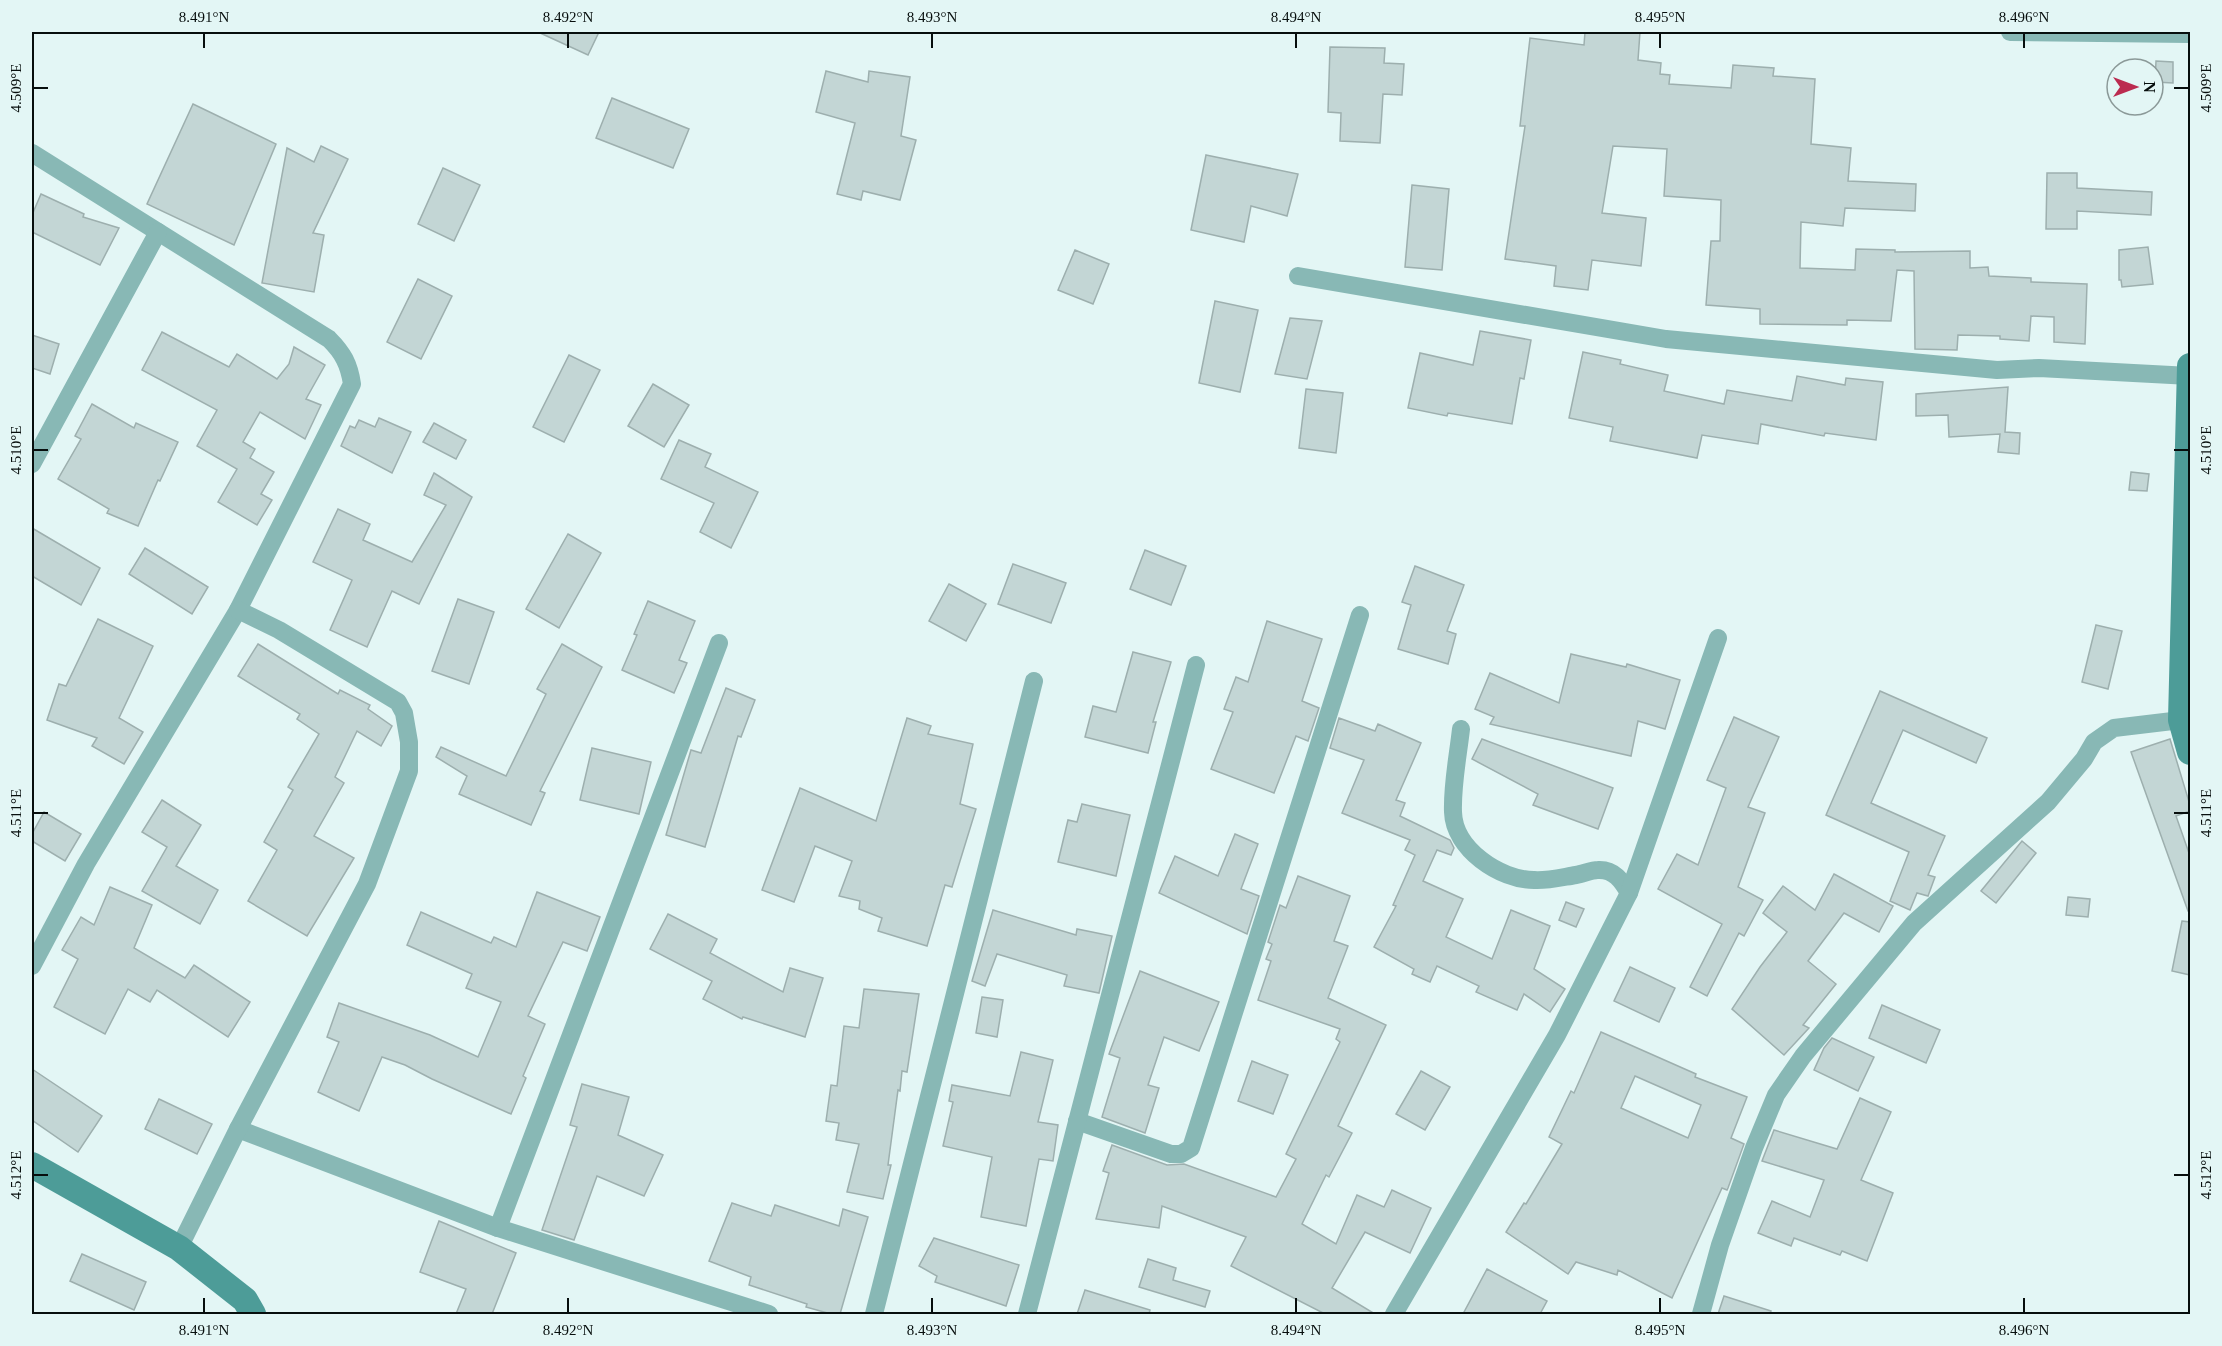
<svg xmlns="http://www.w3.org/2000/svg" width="2222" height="1346" font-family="Georgia,serif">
<rect width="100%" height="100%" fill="#e3f6f5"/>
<g fill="#c3d6d5" stroke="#9dafae" stroke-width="1.5" fill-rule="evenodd">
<polygon points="538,32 599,32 588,55"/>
<polygon points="1585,32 1640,32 1638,60 1661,63 1660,74 1670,75 1669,84 1731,88 1733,65 1774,68 1773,76 1815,79 1811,144 1851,148 1848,181 1916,184 1915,211 1845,208 1843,226 1801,222 1800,268 1855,270 1856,249 1895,250 1895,252 1970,251 1970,268 1988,267 1989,276 2031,278 2031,282 2087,284 2085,344 2054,342 2054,317 2031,316 2029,341 2000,339 2000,336 1958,335 1957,350 1915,349 1914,271 1897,270 1891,321 1847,320 1847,325 1760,324 1760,309 1706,305 1711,241 1720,241 1721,200 1664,196 1667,149 1613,146 1602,213 1646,218 1641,266 1592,260 1588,290 1554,286 1556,266 1505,259 1525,126 1520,126 1530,38 1584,45"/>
<polygon points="1330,47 1385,48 1384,63 1404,64 1402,95 1383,94 1380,143 1340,141 1341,113 1328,112"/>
<polygon points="2156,61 2173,62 2173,83 2155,82"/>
<polygon points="826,71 868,82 869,71 910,77 901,136 916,140 900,200 863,191 861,200 837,194 855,123 816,112"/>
<polygon points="612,98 689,129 673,168 596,138"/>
<polygon points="193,104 276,144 234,245 147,204"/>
<polygon points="321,146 348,159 313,233 324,235 314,292 262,283 287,148 314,162"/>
<polygon points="1206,155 1298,174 1287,216 1251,206 1244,242 1191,230"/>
<polygon points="443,168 480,185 454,241 418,224"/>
<polygon points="2047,173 2077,173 2077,188 2152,192 2151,215 2077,211 2077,229 2046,229"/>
<polygon points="1412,185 1449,189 1442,270 1405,267"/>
<polygon points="41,194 84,214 83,217 119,228 100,265 32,232 32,215"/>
<polygon points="2148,247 2153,284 2122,287 2121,280 2119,280 2119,250"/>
<polygon points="1075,250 1109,264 1093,304 1058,290"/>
<polygon points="418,279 452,296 421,359 387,342"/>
<polygon points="1215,301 1258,310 1240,392 1199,383"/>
<polygon points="1290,318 1322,321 1307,379 1275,374"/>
<polygon points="1480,331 1531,340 1524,379 1520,378 1512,424 1448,413 1447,416 1408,408 1420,353 1473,365"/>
<polygon points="162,332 229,367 237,354 277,379 289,364 294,347 325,365 306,399 321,405 305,439 260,412 243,442 255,449 250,458 274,472 261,494 272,500 257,525 218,502 237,469 197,446 217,410 142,370"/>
<polygon points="32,335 59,344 50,374 32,368"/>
<polygon points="1583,352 1621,360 1620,364 1668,375 1664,391 1724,404 1727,390 1792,401 1797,376 1845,385 1846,378 1883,382 1876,440 1825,433 1824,436 1761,424 1758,444 1702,435 1697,458 1610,441 1613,427 1569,418"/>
<polygon points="569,355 600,370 564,442 533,427"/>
<polygon points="653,384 689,405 664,447 628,426"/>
<polygon points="2008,387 2005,432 2020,433 2019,454 1998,452 2000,434 1949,437 1948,415 1916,416 1916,394"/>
<polygon points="1306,389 1343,393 1336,453 1299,448"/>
<polygon points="92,404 134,428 136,423 178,442 160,481 158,480 138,526 107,513 109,509 58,479 81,439 75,436"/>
<polygon points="379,418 411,432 392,473 341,446 350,426 355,428 359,420 375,427"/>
<polygon points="434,423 466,440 456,459 423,442"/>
<polygon points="679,440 711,454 705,467 758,492 731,548 700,532 714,503 661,479"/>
<polygon points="2131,472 2149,474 2147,491 2129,490"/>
<polygon points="434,473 472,497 419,604 392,591 367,647 330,630 352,580 313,562 338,509 370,524 363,540 412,562 446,505 424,495"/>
<polygon points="32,528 100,568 81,605 32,576"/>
<polygon points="568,534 601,553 559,628 526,609"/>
<polygon points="145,548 208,587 192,614 129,574"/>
<polygon points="1145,550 1186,566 1171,605 1130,589"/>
<polygon points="1013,564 1066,583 1051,623 998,604"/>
<polygon points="1415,566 1464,585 1447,631 1456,634 1448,664 1398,649 1411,605 1402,602"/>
<polygon points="949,584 986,604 966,641 929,621"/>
<polygon points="458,599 494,612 469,684 432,671"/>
<polygon points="648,601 695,621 679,660 687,663 674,693 622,670 637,635 634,634"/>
<polygon points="98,619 153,646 119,718 143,732 124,764 92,746 97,738 47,720 59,684 66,686"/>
<polygon points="1267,621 1322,639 1302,701 1319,708 1308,741 1296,736 1274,793 1211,769 1233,712 1224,709 1236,677 1248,682"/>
<polygon points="2096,625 2122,631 2108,689 2082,682"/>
<polygon points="258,644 338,694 340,690 370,705 368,709 392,726 381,746 357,731 335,777 344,783 314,836 354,858 307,936 248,901 277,850 264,842 293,790 288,787 319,734 297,719 300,714 238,676"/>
<polygon points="562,644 602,667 540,791 545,793 531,825 459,794 467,776 436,757 441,747 506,776 546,694 537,689"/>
<polygon points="1133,652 1171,662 1153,722 1156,722 1148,753 1085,737 1093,706 1116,712"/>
<polygon points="1571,654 1626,667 1627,664 1680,680 1665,729 1638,721 1631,756 1490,724 1494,717 1475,709 1490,673 1559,703"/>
<polygon points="726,688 755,700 741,737 738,736 705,847 666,835 691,750 701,753"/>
<polygon points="1880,691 1987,738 1976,763 1903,730 1871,803 1945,836 1928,875 1935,877 1928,896 1917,893 1910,910 1890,901 1909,852 1826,815"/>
<polygon points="1734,717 1779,737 1748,807 1765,813 1738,887 1763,900 1744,936 1739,933 1707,996 1690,987 1722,924 1658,889 1677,854 1698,865 1726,788 1707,780"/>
<polygon points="907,718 931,726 928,734 973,744 960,804 976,809 952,887 945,885 927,946 878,931 882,918 859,909 860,901 839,896 852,861 815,846 794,902 762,890 800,788 876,821"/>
<polygon points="1339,718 1375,731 1378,724 1421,743 1396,800 1405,803 1400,816 1450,840 1454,848 1451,855 1437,850 1423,881 1463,899 1446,937 1492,959 1511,910 1550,926 1534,969 1565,989 1550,1012 1524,994 1517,1010 1476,992 1479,986 1437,966 1430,982 1412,974 1414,969 1374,947 1396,906 1393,905 1415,855 1405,850 1410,840 1342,813 1364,760 1330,748"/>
<polygon points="1482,739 1613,788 1598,829 1533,805 1538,794 1472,759"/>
<polygon points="2170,739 2190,805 2190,811 2176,816 2190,856 2190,911 2188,911 2131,752"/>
<polygon points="592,748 651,762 639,814 580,800"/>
<polygon points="162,800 201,825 176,866 218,890 200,924 142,891 167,847 142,832"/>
<polygon points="1082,804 1130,815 1116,876 1058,862 1068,820 1077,822"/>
<polygon points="44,812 81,834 65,861 32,841 32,834"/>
<polygon points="1235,834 1258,844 1241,889 1259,896 1247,934 1159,893 1175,856 1218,876"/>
<polygon points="2022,841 2036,853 1996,903 1981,891"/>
<polygon points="1834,874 1893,906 1879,932 1844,913 1808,961 1836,984 1803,1025 1809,1028 1784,1055 1732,1009 1760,967 1787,932 1763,913 1783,886 1815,910"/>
<polygon points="1298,876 1350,896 1334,941 1348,946 1328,998 1386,1025 1338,1126 1352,1133 1329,1177 1326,1175 1302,1224 1336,1244 1357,1195 1384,1207 1392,1190 1431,1208 1410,1253 1365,1232 1332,1288 1375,1314 1325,1314 1231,1266 1246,1237 1162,1206 1159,1228 1096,1219 1109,1173 1103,1171 1112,1145 1167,1165 1184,1164 1276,1197 1296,1159 1286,1154 1340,1042 1336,1039 1340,1029 1258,1000 1271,961 1266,959 1272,944 1268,942 1280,905 1286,908"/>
<polygon points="110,887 152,905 134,948 185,978 194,965 250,1002 228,1037 157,990 150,1002 128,989 105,1034 54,1007 78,959 62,950 81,917 94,925"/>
<polygon points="537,892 600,917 587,951 563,942 528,1016 545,1024 523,1076 526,1078 511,1114 432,1079 405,1065 382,1057 359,1111 318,1092 339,1042 327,1037 339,1003 430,1035 478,1057 501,1002 466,988 472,974 407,945 421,912 491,943 494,937 516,947"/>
<polygon points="2068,897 2090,899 2088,917 2066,915"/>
<polygon points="1566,902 1584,909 1576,927 1559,920"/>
<polygon points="993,910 1076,935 1077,929 1112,936 1099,993 1064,986 1067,975 997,954 985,986 972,981"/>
<polygon points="668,914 717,939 710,953 783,992 790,968 823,978 805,1037 743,1017 742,1019 703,999 712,981 650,949"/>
<polygon points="2182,921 2190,922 2190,975 2172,971"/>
<polygon points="1630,967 1675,988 1659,1022 1614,1001"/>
<polygon points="1140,971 1219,1002 1199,1051 1164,1037 1148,1085 1159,1088 1145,1133 1102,1117 1120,1058 1109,1054"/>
<polygon points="864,989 919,994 907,1072 902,1071 900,1091 898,1090 888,1165 891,1165 883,1199 847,1192 859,1144 836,1140 839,1123 826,1121 831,1085 837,1086 844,1026 859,1028"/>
<polygon points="982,997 1003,1000 997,1037 976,1033"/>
<polygon points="1882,1005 1940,1030 1926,1063 1869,1038"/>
<path d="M 1601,1032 L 1696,1074 L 1695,1077 L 1747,1097 L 1731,1138 L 1744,1144 L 1728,1188 L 1727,1190 L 1722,1188 L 1672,1298 L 1618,1270 L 1617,1275 L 1576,1262 L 1568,1274 L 1506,1232 L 1524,1203 L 1526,1204 L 1562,1144 L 1549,1137 L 1571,1091 L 1574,1093 ZM 1635,1076 L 1701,1105 L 1688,1138 L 1621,1108 Z"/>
<polygon points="1832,1038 1874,1057 1858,1091 1814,1070 1824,1048"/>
<polygon points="1021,1052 1053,1060 1038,1122 1058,1125 1053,1161 1039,1159 1026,1226 981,1217 992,1157 943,1146 953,1102 949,1101 952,1085 1010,1096"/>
<polygon points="1252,1061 1288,1075 1273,1114 1238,1101"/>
<polygon points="32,1069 102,1116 78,1152 32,1120"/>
<polygon points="1421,1071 1450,1087 1425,1130 1396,1114"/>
<polygon points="582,1084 629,1097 618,1135 663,1155 644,1196 597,1176 574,1240 542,1230 577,1127 570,1125"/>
<polygon points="1860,1098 1891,1112 1861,1180 1893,1193 1867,1261 1842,1251 1840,1255 1794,1238 1791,1246 1758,1233 1772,1201 1810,1217 1824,1180 1762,1161 1774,1130 1837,1149"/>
<polygon points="159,1099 212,1124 197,1154 145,1129"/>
<polygon points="732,1203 771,1216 775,1205 839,1226 843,1209 868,1217 840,1314 831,1314 806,1307 807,1304 749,1285 751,1277 709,1261"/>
<polygon points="439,1221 516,1253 492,1314 456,1314 466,1289 420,1272"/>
<polygon points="934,1238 1019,1265 1006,1306 935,1282 937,1276 919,1266"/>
<polygon points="82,1254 146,1282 134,1310 70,1281"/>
<polygon points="1148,1259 1176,1268 1173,1280 1210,1291 1205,1307 1139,1287"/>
<polygon points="1487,1269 1547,1301 1540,1314 1463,1314"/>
<polygon points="1085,1290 1150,1310 1149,1314 1077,1314"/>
<polygon points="1724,1296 1771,1311 1770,1314 1718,1314"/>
</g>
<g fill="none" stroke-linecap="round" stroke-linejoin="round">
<g stroke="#88b8b5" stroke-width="18">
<polyline points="2010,32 2190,34"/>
<path d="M 32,153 L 329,339 C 343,353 349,364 352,384 L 238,610 L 86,864 L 32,966"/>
<polyline points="1298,276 1666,339 1997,370 2039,368 2190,376"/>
<polyline points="32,464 158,232"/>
<path d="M 1461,729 C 1458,756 1452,785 1453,812 C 1454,849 1500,880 1534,880 C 1547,881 1563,877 1576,875 C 1583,874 1591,870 1598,870 C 1614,869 1622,881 1629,893"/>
<polyline points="1077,1121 1171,1154 1181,1154 1191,1148 1360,615"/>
<polyline points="238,1129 498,1228 769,1314"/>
<polyline points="498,1228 719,643"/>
<polyline points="179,1248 238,1129 367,884 409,771 409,742 404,713 398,702 279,630 238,610"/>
<polyline points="874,1314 1034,681"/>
<polyline points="1027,1314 1196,665"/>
<polyline points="1394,1314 1557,1035 1629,893 1718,638"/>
<polyline points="1701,1314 1720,1245 1754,1148 1776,1095 1803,1056 1914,923 2048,802 2084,759 2094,742 2114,728 2181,720"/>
</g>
<g stroke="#4d9c98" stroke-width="26">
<polyline points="2190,366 2181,720 2190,752"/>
<polyline points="32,1165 179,1248 245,1300 253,1314"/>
</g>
</g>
<path fill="none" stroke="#070e0d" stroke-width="2" d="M 204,33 L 204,48M 568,33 L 568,48M 932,33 L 932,48M 1296,33 L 1296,48M 1660,33 L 1660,48M 2024,33 L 2024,48M 33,88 L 48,88M 2174,88 L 2189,88M 33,450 L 48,450M 2174,450 L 2189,450M 33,813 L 48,813M 2174,813 L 2189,813M 33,1175 L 48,1175M 2174,1175 L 2189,1175M 204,1298 L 204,1313M 568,1298 L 568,1313M 932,1298 L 932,1313M 1296,1298 L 1296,1313M 1660,1298 L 1660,1313M 2024,1298 L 2024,1313"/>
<rect width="2222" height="1346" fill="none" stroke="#e3f6f5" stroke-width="66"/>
<g transform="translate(2135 87) rotate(90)"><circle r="28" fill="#e3f6f5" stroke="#8b9998" stroke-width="1.5"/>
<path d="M0-4.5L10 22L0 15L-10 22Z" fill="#bb2b50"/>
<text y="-9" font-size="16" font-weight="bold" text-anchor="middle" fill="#070e0d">N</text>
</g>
<rect x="33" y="33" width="2156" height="1280" fill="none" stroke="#070e0d" stroke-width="2"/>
<g font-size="15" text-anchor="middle" fill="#070e0d">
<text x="204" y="22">8.491°N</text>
<text x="568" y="22">8.492°N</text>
<text x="932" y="22">8.493°N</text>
<text x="1296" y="22">8.494°N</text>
<text x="1660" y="22">8.495°N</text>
<text x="2024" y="22">8.496°N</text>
<text transform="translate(2206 88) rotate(-90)" y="5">4.509°E</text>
<text transform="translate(16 88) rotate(-90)" y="5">4.509°E</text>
<text transform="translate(2206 450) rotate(-90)" y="5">4.510°E</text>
<text transform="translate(16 450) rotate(-90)" y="5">4.510°E</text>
<text transform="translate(2206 813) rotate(-90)" y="5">4.511°E</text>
<text transform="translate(16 813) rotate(-90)" y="5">4.511°E</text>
<text transform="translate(2206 1175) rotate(-90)" y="5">4.512°E</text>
<text transform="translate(16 1175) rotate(-90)" y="5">4.512°E</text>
<text x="204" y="1335">8.491°N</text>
<text x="568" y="1335">8.492°N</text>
<text x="932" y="1335">8.493°N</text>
<text x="1296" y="1335">8.494°N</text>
<text x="1660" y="1335">8.495°N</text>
<text x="2024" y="1335">8.496°N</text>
</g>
</svg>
